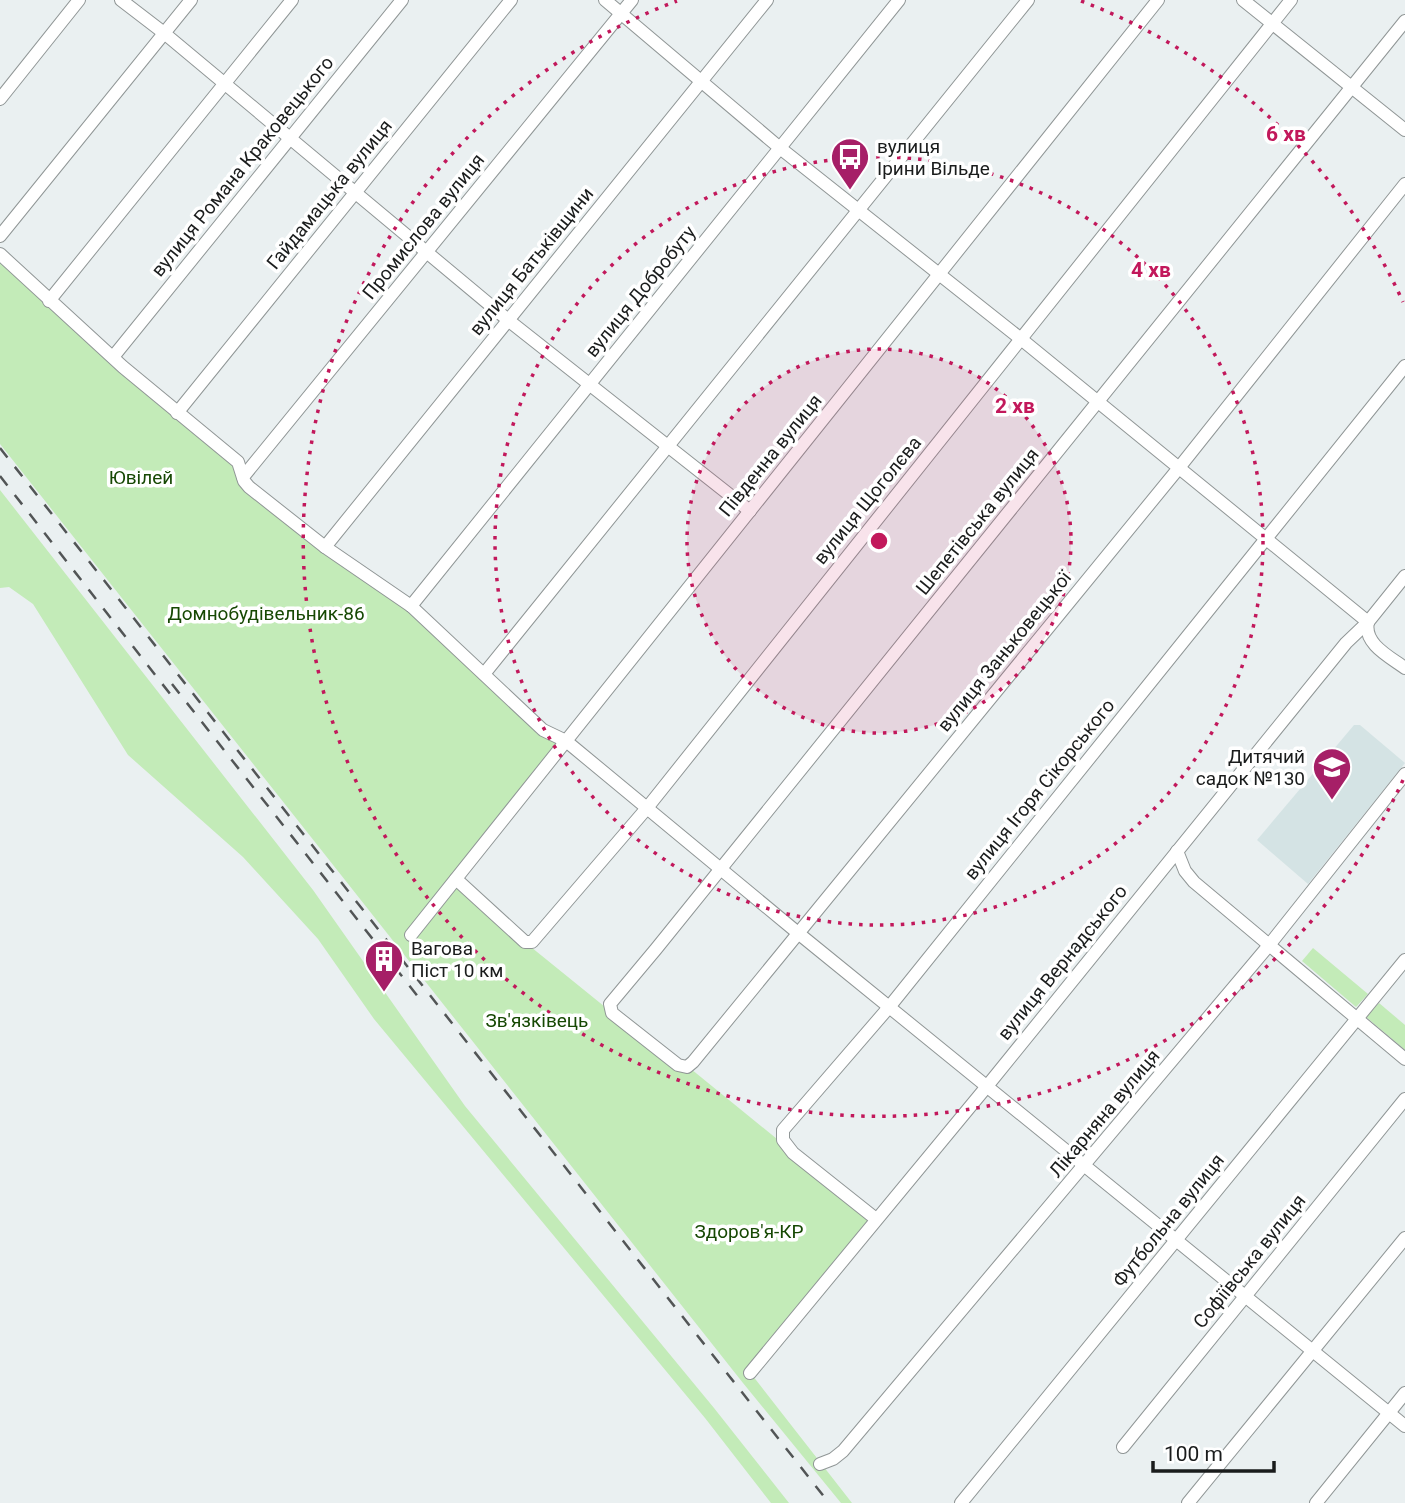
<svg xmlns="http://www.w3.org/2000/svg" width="1405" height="1503" font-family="Roboto,sans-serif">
<rect width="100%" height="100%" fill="#eaf0f1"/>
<polygon fill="#d4e3e4" points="1354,725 1360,725 1405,763 1308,884 1257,840"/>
<g fill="#c3ebb8">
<polygon points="0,256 238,463 237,478 406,610 558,745 456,880 526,943 678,1066 691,1069 874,1218 749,1371 852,1503 841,1503 743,1383 0,444"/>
<polygon points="0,490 313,890 465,1106 714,1408 789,1503 771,1503 705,1418 374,1019 318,939 243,857 128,755 33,604 9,587 0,588"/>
<polygon points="1313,948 1368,994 1356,1007 1302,961"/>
<polygon points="1379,1003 1405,1025 1405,1050 1366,1017"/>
</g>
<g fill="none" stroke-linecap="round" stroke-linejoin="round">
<g stroke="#909696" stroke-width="14">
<g id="minor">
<polyline points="121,0 164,33 508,320 750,511"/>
<polyline points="605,0 780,148 1021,339 1368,622"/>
<polyline points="1243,0 1405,130"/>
<polyline points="1405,21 656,949 610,1004 612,1013 678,1065 687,1067 693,1062 1178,469 1405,184"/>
<polyline points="0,99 79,0"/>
<polyline points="0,236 191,0"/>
<polyline points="0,254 123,367 238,462 244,481 249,487 325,547 411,606 543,730 566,741 798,933 1405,1426"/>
<polyline points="49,301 292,0"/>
<polyline points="113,357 402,0"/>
<polyline points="177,413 511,0"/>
<polyline points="243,477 632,0"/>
<polyline points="325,547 767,0"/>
<polyline points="411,606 899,0"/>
<path d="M 1368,622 C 1363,644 1390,657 1405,668"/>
<polyline points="484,674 1028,0"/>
<polyline points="1177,851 1185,871 1194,882 1405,1059"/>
<polyline points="456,879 525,942 532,942 647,808 1291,0"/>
<polyline points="411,935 1158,0"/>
<polyline points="876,1219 793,1153 783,1140 783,1130 890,1006 1405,366"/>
<polyline points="750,1373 988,1085 1346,643 1368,622 1405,576"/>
<polyline points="1123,1447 1405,1099"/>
<polyline points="820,1464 833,1459 843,1451 1270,944 1405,774"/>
<polyline points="961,1503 1405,960"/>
<polyline points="1188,1503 1405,1238"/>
<polyline points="1316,1503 1405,1393"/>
</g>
</g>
<use href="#minor" stroke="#fff" stroke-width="12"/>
<g stroke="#525556" stroke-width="2.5" stroke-dasharray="12 12" stroke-linecap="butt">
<polyline points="0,448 829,1503"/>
<polyline points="0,476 174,699"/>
<polyline points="172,684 423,1003"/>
</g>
</g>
<circle cx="879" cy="541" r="192" fill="#c2185b" fill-opacity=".12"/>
<g fill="none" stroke="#c2185b" stroke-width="3.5" stroke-dasharray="3.5 7">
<circle cx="879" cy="541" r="192"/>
<circle cx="879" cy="541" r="384"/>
<path d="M1403 780A576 576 0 1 1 677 1M1081 1A576 576 0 0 1 1403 302"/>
</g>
<defs>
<g id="bus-pin" transform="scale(2.0125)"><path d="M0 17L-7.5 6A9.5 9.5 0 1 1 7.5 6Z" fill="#a61f67" stroke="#fff"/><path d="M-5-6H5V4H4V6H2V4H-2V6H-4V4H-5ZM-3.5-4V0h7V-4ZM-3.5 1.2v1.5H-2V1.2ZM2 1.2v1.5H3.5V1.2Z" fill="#fff"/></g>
<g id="school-pin" transform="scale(2.0125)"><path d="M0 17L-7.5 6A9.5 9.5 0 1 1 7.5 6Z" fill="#a61f67" stroke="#fff"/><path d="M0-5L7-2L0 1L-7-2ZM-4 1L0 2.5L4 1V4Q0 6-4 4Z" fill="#fff"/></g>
<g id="building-pin" transform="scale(2.0125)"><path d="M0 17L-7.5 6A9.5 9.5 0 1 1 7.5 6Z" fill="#a61f67" stroke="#fff"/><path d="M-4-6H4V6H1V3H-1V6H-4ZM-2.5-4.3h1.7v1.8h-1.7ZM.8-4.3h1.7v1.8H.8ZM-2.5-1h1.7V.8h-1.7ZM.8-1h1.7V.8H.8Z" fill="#fff"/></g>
</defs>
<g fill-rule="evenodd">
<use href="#bus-pin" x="850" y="157"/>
<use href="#school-pin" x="1332" y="767"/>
<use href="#building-pin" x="384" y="959"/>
</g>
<g text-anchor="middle" stroke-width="7" stroke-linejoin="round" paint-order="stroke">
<g font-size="19" fill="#1a1c1c" stroke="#fff" text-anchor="start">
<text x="877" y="153">вулиця<tspan x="877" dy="22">Ірини Вільде</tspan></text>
<text x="1305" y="763" text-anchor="end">Дитячий<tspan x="1305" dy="22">садок №130</tspan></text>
<text x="411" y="955">Вагова<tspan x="411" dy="22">Піст 10 км</tspan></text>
</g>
<g font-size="19" fill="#1a1c1c" stroke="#fff">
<text transform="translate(242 166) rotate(-51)" y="7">вулиця Романа Краковецького</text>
<text transform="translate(329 194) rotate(-51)" y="7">Гайдамацька вулиця</text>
<text transform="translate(423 226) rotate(-51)" y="7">Промислова вулиця</text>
<text transform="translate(531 261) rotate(-51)" y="7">вулиця Батьківщини</text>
<text transform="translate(640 291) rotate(-51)" y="7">вулиця Добробуту</text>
<text transform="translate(770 455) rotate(-51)" y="7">Південна вулиця</text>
<text transform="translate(867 500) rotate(-51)" y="7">вулиця Щоголєва</text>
<text transform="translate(977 521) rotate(-51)" y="7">Шепетівська вулиця</text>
<text transform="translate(1004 651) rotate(-51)" y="7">вулиця Заньковецької</text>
<text transform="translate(1039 789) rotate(-51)" y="7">вулиця Ігоря Сікорського</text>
<text transform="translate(1062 962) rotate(-51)" y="7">вулиця Вернадського</text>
<text transform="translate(1104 1113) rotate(-50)" y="7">Лікарняна вулиця</text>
<text transform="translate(1168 1220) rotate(-51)" y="7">Футбольна вулиця</text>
<text transform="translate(1249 1261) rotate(-51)" y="7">Софіївська вулиця</text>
</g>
<g font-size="19" fill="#164803" stroke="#fff">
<text x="141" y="484">Ювілей</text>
<text x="266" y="620">Домнобудівельник-86</text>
<text x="537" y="1027">Зв'язківець</text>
<text x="749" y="1238">Здоров'я-КР</text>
</g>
</g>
<circle cx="879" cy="541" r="10" fill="#c2185b" stroke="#fff" stroke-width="3.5"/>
<g font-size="21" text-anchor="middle" font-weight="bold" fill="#c2185b" stroke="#fff" stroke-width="7" stroke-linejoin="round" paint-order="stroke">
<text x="1286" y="141">6 хв</text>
<text x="1151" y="277">4 хв</text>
<text x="1015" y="413">2 хв</text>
</g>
<path d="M1153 1461v10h121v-10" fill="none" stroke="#1a1c1c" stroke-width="3.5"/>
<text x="1164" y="1461" font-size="21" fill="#1a1c1c" stroke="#ffffff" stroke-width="5" paint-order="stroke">100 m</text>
</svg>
